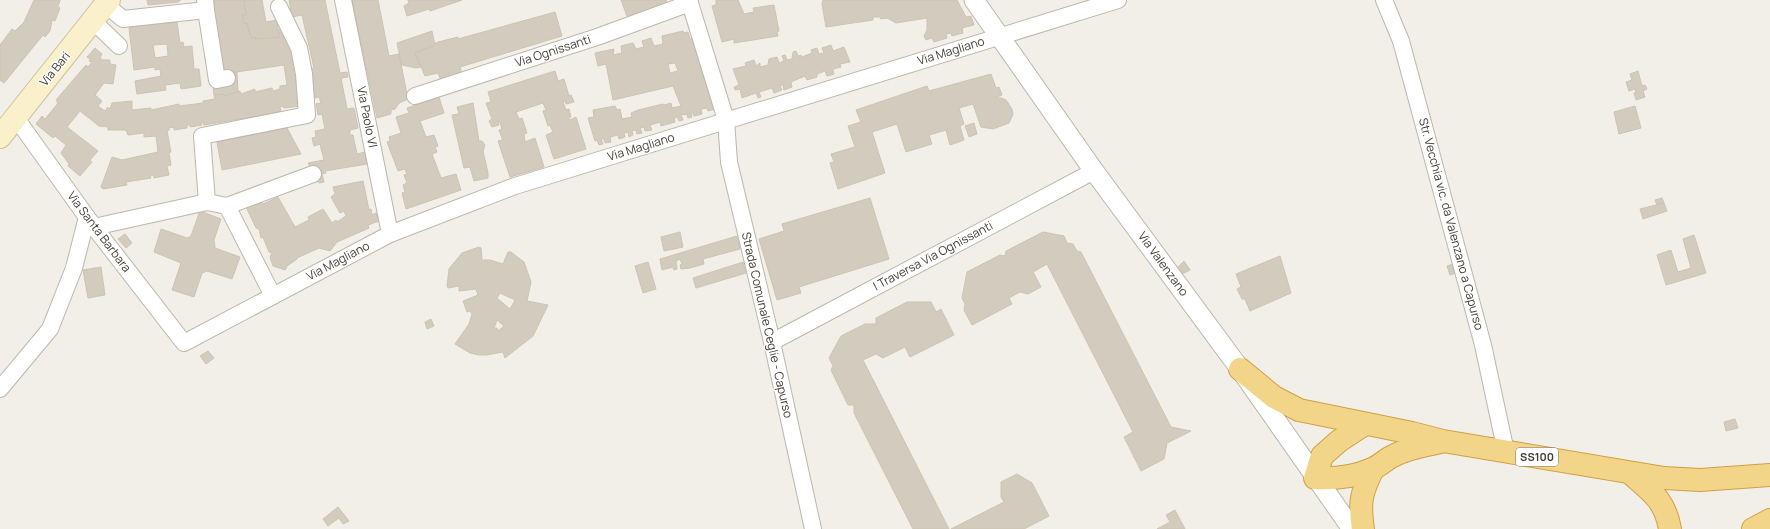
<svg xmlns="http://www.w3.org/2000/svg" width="1770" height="529" font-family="Manrope,sans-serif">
<rect width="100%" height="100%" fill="#f2efe8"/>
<g fill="#d3cbbe" stroke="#cdc3b2" fill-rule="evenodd">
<polygon points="34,0 60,0 58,7 60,8 55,21 52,20 50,31 45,37 43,35 4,83 0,80 0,45 12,29 15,31 24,22"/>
<polygon points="147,0 181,0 179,0 179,2 148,5"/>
<polygon points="210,0 245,0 246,15 242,15 244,24 247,23 251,38 255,37 255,39 279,37 278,30 283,29 295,61 292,62 296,82 299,82 300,106 284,108 283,106 280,107 281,112 204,125 203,122 201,123 202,125 190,127 190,125 187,125 187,128 174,130 174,127 169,128 169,130 167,131 171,152 169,153 171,165 167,166 169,175 154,178 154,175 150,175 151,178 126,182 127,185 103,189 101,187 112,157 122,160 158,152 156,136 144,137 144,133 128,135 126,130 108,130 108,127 99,126 80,111 67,127 98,151 90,160 92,162 80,176 68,166 69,164 61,153 66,145 55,136 53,138 36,124 42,116 45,119 50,113 58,103 56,100 86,65 88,67 92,62 89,61 91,60 87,57 95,48 102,54 100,58 103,60 110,60 110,64 116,65 113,84 104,83 95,95 102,101 98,106 105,111 108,107 110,109 112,103 132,101 132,110 151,108 151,110 179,104 179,106 203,103 203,101 215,99 214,95 223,94 224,96 240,91 241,94 255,89 255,92 272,88 273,91 280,89 280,86 287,85 284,65 223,74"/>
<polygon points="244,0 262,0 266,22 277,20 279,37 255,39 255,37 251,38 247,23 244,24 242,15 246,15"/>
<polygon points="289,0 325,0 340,73 347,72 348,77 341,78 347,109 354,108 358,128 350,130 350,135 353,135 357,154 365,152 367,164 325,171 326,173 322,174 324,182 319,183 308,163 324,160 320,144 314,146 312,138 316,137 315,131 325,129 322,114 318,115 316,104 321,103 319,97 315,98 311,80 310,69 314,68 302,15 292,17"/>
<polygon points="352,0 378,0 389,56 399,54 408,99 399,103 395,109 391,110 391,114 377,118"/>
<polygon points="408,0 462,0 430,11 429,9 407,16 404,6 409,3"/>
<polygon points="621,0 666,0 668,5 628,19"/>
<polygon points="716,0 738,0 744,14 754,12 753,8 774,5 779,31 777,32 778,36 734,43 734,39 722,42 712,6 716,5"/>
<polygon points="823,0 957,0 966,17 971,16 974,25 962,28 963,33 952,36 951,33 946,34 947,38 934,42 932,38 926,40 924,36 927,30 927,18 896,23 887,18 881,19 880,17 873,17 873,20 826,27 822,4"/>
<polygon points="555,12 562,36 460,67 462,75 441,81 438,73 425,76 415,53 438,42 458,37 458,39"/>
<path d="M 166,21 L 166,24 L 177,22 L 180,43 L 183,42 L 184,47 L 192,46 L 194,69 L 199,69 L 201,86 L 181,89 L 180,83 L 165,85 L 166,90 L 137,94 L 135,81 L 161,76 L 160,69 L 155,70 L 155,67 L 134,70 L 129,28 ZM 167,44 L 168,56 L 155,58 L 153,45 Z"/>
<polygon points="432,31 435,45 415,53 421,67 416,68 402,65 397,43"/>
<path d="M 683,31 L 684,33 L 688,32 L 690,39 L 694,38 L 715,109 L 708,111 L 707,108 L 701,109 L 702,114 L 694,116 L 693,113 L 691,113 L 692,117 L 688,118 L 687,114 L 681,115 L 683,120 L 679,121 L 677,117 L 674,118 L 675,122 L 661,126 L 660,122 L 650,125 L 652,130 L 645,131 L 644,127 L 640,128 L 642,133 L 637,134 L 636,130 L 632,131 L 633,135 L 629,137 L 628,132 L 624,133 L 625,137 L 619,139 L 618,135 L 610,137 L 611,142 L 605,143 L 604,139 L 601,139 L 603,144 L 599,145 L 597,140 L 595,141 L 588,118 L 594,117 L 593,110 L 615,106 L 617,110 L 620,109 L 622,119 L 632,117 L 631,113 L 638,110 L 663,104 L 664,105 L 671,103 L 672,108 L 681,106 L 673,86 L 613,100 L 606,64 L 598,66 L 595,53 L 614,49 L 613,55 L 622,53 L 621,46 L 633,43 L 636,49 L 644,47 L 642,41 L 651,38 L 654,46 L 663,44 L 662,36 ZM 675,63 L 678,71 L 670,73 L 668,64 Z"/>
<polygon points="831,45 833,51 844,47 850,62 840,64 841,67 833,69 834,74 827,76 825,71 817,74 817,77 807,80 805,76 791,82 792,87 784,90 783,85 780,85 782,90 774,93 772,88 759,92 761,97 758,98 756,93 742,98 740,89 735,90 734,87 739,85 733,69 746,66 745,63 754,60 756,66 760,63 760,67 768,65 769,59 777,57 779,63 784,61 782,56 785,55 787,60 792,59 793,52 796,51 798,56 801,55 802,57 812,53 811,50 817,48 819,54 824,53 822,48"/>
<polygon points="555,71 558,81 564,79 569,96 571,95 574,102 566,104 565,101 563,102 566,110 569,109 571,117 568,118 570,120 576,117 586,149 554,159 546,135 553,132 550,125 548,126 543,111 546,110 543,103 516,112 519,119 522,118 527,133 524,134 525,142 535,138 544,167 510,177 498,141 505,139 502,138 499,130 502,129 500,122 498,122 499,125 492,127 489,121 492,119 486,103 491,102 488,92"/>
<polygon points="1638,71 1642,86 1645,85 1647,89 1643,91 1645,97 1636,100 1634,93 1636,93 1635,89 1629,91 1626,82 1632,80 1630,74"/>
<polygon points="237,72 238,92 224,96 223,94 214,95 213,86 229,73"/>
<polygon points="991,74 996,88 999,87 1002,95 995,98 1001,98 1006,100 1012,109 1013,114 1009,123 993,129 981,127 973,104 959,108 964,124 960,126 964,140 950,145 946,130 929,135 932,144 906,152 897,124 872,132 885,173 838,189 830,163 834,162 831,154 855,147 848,126 861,122 856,110 927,86 929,91"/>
<polygon points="439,97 444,113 420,121 426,137 434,135 438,146 435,147 437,152 432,154 441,178 456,174 461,190 406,209 402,193 405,192 403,185 407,183 404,175 407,174 405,169 398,171 387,142 390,141 389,137 401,133 396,117 409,113 407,108"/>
<polygon points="473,103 479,141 482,141 485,145 483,151 488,173 488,178 474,181 470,167 464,168 452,115 459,114 457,107"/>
<polygon points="1635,106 1641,128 1619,134 1614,112"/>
<polygon points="974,123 977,134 969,137 965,126"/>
<polygon points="287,128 301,154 222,170 217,142"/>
<polygon points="363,181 369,210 371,209 372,215 376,213 379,221 368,225 369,228 337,242 330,251 319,248 297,258 297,259 287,266 285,270 273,266 270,257 272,253 269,252 263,237 261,238 259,229 256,228 246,207 260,199 263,204 278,197 295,227 309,220 308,217 323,209 332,223 336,220 337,222 346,216 344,211 340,213 331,197 335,194 333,187"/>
<polygon points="870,198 889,259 799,287 801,293 777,300 759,239 784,231 782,224"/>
<polygon points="1662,198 1664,203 1657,205 1655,200"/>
<polygon points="1664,203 1667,211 1643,219 1640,209"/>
<polygon points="200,211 221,219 214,240 215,248 240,257 232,279 207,271 202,273 194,297 172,290 181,263 154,252 161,229 187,238 191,236"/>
<polygon points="680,232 683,247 664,251 661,237"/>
<polygon points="1043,232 1064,236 1067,243 1073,244 1077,251 1081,252 1171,427 1191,431 1167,443 1164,459 1141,471 1124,437 1133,432 1047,264 1033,272 1041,287 1028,294 1020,292 1009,298 1012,304 972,325 964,310 965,304 962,298 967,272 1000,255 1005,256 1006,251"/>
<polygon points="125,234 132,243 126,248 118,239"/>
<polygon points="1694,235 1706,273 1666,285 1657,255 1671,250 1678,272 1691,268 1683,239"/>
<polygon points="737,236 740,249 703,259 704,264 690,268 681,269 680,265 682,264 680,259 676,261 677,269 674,270 673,267 662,270 660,259"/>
<path d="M 479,247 L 481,248 L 482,260 L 490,260 L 503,264 L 508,252 L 511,252 L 524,262 L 531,282 L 527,301 L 548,305 L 533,336 L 505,358 L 503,352 L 486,355 L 479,355 L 470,353 L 455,344 L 469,324 L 472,314 L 470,311 L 467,312 L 463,301 L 478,295 L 476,289 L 459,291 L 459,286 L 448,288 L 447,286 L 449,269 L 462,253 ZM 500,293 L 515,300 L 510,309 L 497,298 ZM 497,320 L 504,326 L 498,331 L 497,328 L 494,328 Z"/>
<polygon points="1280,256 1291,293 1250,311 1245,299 1242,299 1237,289 1241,287 1236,274"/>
<polygon points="1184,261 1190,270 1182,274 1177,268"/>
<polygon points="648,262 656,289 643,293 635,266"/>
<polygon points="743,262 746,273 696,288 693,278"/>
<polygon points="1456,263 1458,272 1450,275 1447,266"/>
<polygon points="101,267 105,295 88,298 83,270"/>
<polygon points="907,302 931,302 936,312 941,309 954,335 910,357 905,347 883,358 876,354 863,360 949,529 913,529 854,413 854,405 848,405 831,370 833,366 829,358 841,336 865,324 876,324 876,318"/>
<polygon points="431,319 434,326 427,329 425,322"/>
<polygon points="208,351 214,358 206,364 200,356"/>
<polygon points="1735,419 1738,428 1726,431 1724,422"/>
<polygon points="1017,474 1032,483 1049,516 1024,529 951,529 1004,502 1001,497 1001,482"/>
<polygon points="338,507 349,521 343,524 339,518 328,526 323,519"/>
<polygon points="1175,510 1185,529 1157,529 1170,522 1166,515"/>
</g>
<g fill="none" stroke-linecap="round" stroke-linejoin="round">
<g stroke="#bdb7ab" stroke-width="18">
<g id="minor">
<polyline points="343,0 390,234"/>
<polyline points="689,0 726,120 729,162 772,342 813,529"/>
<polyline points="1384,0 1401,41 1483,345 1506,452"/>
<polyline points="106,5 123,19 206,10 205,0"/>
<polyline points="206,10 217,80 227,78"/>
<polyline points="93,21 119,46"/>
<polyline points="415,96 597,37 690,3"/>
<polyline points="16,118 94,227 184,343 390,234 515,186 1118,0"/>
<polyline points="207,202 202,136 307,115 304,74 299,48 279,7"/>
<polyline points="227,206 273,296"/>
<polyline points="94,227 207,202 227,206 313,174"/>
<polyline points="772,342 1094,171"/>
<polyline points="0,389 50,329 74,268 87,217"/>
</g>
</g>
<g stroke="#bdb7ab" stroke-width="21">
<polyline id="tertiary" points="974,0 1094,171 1240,369 1352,529"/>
</g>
<g stroke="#cec39b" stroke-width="24">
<polyline id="secondary" points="0,137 109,0"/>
</g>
<g stroke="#cfa045" stroke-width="24">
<g id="trunk">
<polyline points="1240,369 1274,397 1299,410 1412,433 1443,441 1664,478 1700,480 1770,475"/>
<path d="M 1365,424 L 1339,441 L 1322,456 L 1315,478 C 1335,479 1354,477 1372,469 C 1380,466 1386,459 1393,456 C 1407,448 1424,446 1440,442"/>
<path d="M 1630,473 C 1651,491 1665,500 1670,529"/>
<path d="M 1363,529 C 1359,502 1361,493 1373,469"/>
<polyline points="1753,529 1770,520"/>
</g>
</g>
<use href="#minor" stroke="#fff" stroke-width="16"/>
<use href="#tertiary" stroke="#fff" stroke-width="19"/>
<use href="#secondary" stroke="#faf0cb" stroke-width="22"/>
<use href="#trunk" stroke="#f3d589" stroke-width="22"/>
</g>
<g text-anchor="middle" stroke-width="3" stroke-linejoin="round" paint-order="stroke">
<rect fill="#fff" stroke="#7d7973" stroke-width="1" x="1516" y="448" width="42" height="18" rx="3"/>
<g font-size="11" font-weight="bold" fill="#454037">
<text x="1537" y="461">SS100</text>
</g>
<g font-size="12" fill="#454037" stroke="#fff">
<text transform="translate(553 51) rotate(-18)" y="4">Via Ognissanti</text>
<text transform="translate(951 51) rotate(-17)" y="4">Via Magliano</text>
<text transform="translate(55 69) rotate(-51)" y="4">Via Bari</text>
<text transform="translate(367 117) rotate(79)" y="4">Via Paolo VI</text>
<text transform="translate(641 147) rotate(-17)" y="4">Via Magliano</text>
<text transform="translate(1451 224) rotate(75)" y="4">Str. Vecchia vic. da Valenzano a Capurso</text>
<text transform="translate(99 232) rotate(53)" y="4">Via Santa Barbara</text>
<text transform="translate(933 256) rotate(-28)" y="4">I Traversa Via Ognissanti</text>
<text transform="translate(338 261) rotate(-28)" y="4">Via Magliano</text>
<text transform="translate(1163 264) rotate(54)" y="4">Via Valenzano</text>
<text transform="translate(767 325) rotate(77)" y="4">Strada Comunale Ceglie - Capurso</text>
</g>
</g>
</svg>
